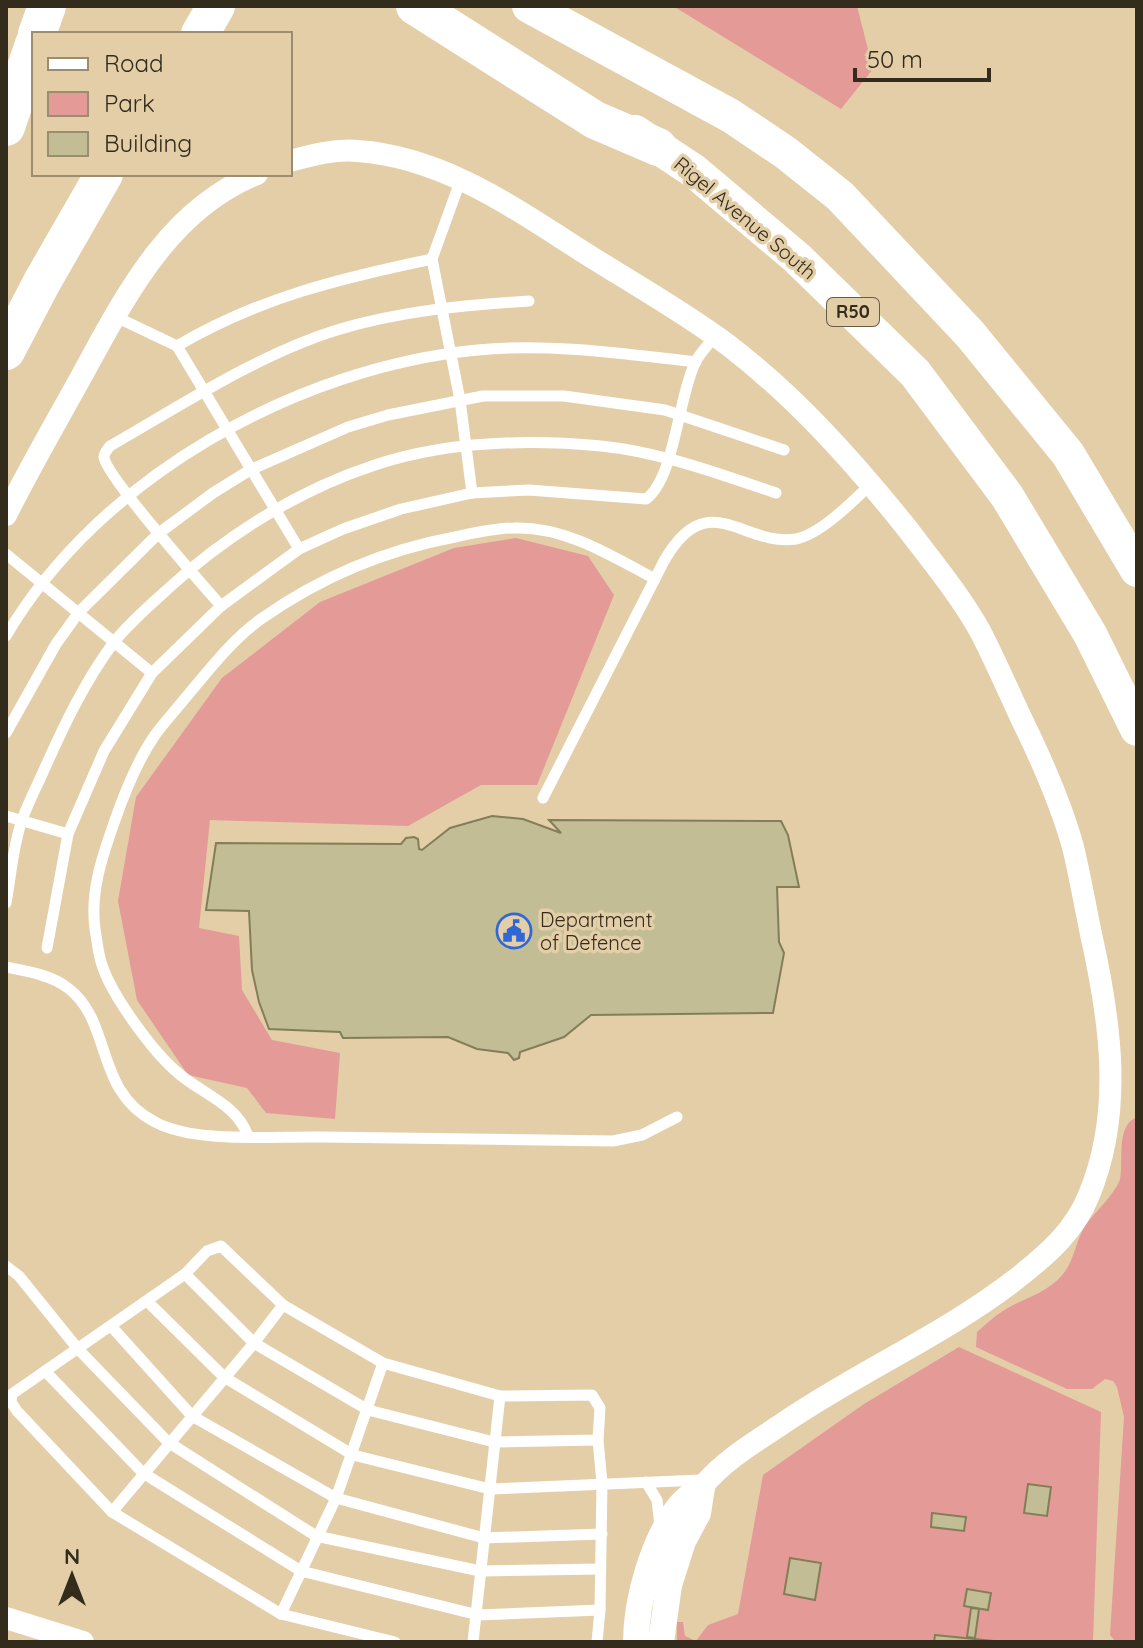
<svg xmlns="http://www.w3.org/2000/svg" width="1143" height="1648" font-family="Quicksand,sans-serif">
  <rect width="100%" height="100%" fill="#e3cea8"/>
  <!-- green -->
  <g fill="#e49a97">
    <polygon points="673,6 857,6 873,69 841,109"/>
    <polygon points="516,538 588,556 614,595 537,785 481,785 408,826 210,820 199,928 239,936 242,990 272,1040 340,1053 335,1119 266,1113 247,1088 188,1075 137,1000 118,901 136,797 222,678 320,602 454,548"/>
    <path d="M1137 1117V1642H1116L1110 1635 1124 1417 1117 1387 1113 1381 1105 1379 1092 1389H1067L976 1347 977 1332C986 1324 996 1315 1006 1309 1025 1298 1049 1292 1063 1274 1075 1260 1076 1238 1087 1223 1095 1213 1117 1191 1120 1179 1124 1161 1115 1126 1137 1117Z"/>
    <polygon points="959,1347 1101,1412 1093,1642 677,1642 677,1622 683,1622 685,1636 696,1641 708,1625 738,1614 763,1475 864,1404"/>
  </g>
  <!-- building -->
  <g fill="#c2bd94" stroke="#837e58" stroke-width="2">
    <polygon points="492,816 523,819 561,833 549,820 781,821 788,835 799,887 777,887 779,942 784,953 773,1013 591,1015 564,1037 520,1052 519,1058 514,1060 508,1053 477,1049 448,1037 343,1038 340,1032 269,1029 259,1002 252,970 249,911 206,910 216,843 401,844 406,838 414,837 418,839 419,849 422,850 450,828"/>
    <polygon points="1028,1484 1051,1487 1047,1516 1024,1513"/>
    <polygon points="932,1513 966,1517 964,1531 931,1527"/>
    <polygon points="790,1558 821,1563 815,1600 784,1594"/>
    <polygon points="967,1589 991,1593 988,1610 964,1606"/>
    <polygon points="971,1608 979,1609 975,1638 967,1637"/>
    <polygon points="935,1635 994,1641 993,1642 934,1642"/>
  </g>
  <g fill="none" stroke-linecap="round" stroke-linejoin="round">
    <!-- service -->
    <g stroke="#fff" stroke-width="11">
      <polyline points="461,179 432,259 460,400 472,493"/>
      <polyline points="114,316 177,346 299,549"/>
      <path d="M177 346C258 298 341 278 432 259"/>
      <polyline points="6,554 152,673"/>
      <path d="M221 606C203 585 105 475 104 457 104 453 107 450 110 446 180 406 259 354 337 330 399 311 465 305 529 301"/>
      <path d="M6 636C99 477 298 367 478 350 551 343 624 354 696 362"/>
      <polyline points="6,733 56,644 79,612 159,533 213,493 250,470 348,427 388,415 483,396 564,396 665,410 784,450"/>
      <path d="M543 798 664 561C708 484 742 547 796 539 821 534 853 501 871 484"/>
      <polyline points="6,816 68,834"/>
      <path d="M6 903C11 876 13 845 22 820 28 803 37 786 44 770 64 725 85 681 114 642 130 622 151 604 170 587 227 535 299 490 372 466 443 442 526 439 601 446 661 452 719 474 776 493"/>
      <path d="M47 948 68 834 104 751 152 673 221 606 299 549 343 529 401 509 472 493 529 490 646 499C675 478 678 396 696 361 701 352 709 344 715 336"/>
      <path d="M6 967C27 971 51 975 68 988 113 1022 94 1091 155 1122 196 1144 275 1136 322 1137 419 1139 516 1140 613 1141L642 1135 677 1117"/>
      <path d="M248 1136C237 1104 202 1094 178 1073 153 1052 112 996 102 965 98 954 97 940 95 929 90 892 102 857 114 823 124 794 137 761 155 735 163 724 173 713 182 702 206 674 230 641 261 619 319 578 385 550 455 537 474 533 495 528 514 528 565 526 612 556 655 579"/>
      <polyline points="6,1266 19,1276 78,1349 168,1442 316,1536 480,1571 600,1569"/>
      <polyline points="185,1274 254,1343 368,1410 494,1442 598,1440"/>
      <polyline points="147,1301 224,1377 353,1455 490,1489 701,1480"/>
      <polyline points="111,1326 192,1416 336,1498 484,1538 602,1534"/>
      <polyline points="45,1371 143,1473 301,1571 478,1615 600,1610"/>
      <polyline points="646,1482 657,1500 660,1526"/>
      <polyline points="112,1512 254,1343 283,1305"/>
      <polyline points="281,1614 336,1498 383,1363"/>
      <polyline points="395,1642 281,1614 112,1512 17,1411 11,1402 12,1394 185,1274 207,1251 221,1246 283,1305 383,1363 500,1396 592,1395 600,1408 598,1440 602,1483 600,1610 597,1642"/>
      <polyline points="473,1642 500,1396"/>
    </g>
    <!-- minor -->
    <g stroke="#fff" stroke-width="22">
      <path d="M290 161C312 155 334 149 358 151 444 157 517 210 588 255 634 284 684 312 728 345 796 397 853 461 906 527 931 560 960 595 980 631 995 660 1008 690 1022 720 1042 761 1061 803 1073 847 1080 876 1085 905 1091 934 1110 1019 1124 1111 1089 1195 1075 1230 1049 1253 1020 1276 945 1335 857 1372 779 1426 753 1443 722 1462 702 1487"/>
      <path d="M6 515C29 469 55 424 80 379 124 299 167 210 257 174"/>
      <polyline points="6,1618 83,1642"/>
    </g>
    <!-- tertiary -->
    <g stroke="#fff" stroke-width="26">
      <path d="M636 1642C636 1600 653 1540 679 1507 685 1499 695 1493 702 1487"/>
      <polyline points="661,1642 669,1585 683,1541 698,1513 702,1487"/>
    </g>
    <!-- primary -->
    <g stroke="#fff" stroke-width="34">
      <polyline points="529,6 731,116 786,153 840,196 970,334 1068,454 1137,570"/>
      <polyline points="635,132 694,171 797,258 915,373 1007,496 1090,634 1137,729"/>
    </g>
    <!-- motorway -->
    <g stroke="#fff" stroke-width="38">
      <polyline points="415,6 595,120 658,147"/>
      <polyline points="37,34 47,6"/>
      <polyline points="200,34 216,6"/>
      <polyline points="6,127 34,44"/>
      <polyline points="6,351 42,282 104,174"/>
    </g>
  </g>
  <!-- icons -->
  <defs>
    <g id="civic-ring" transform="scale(1.8)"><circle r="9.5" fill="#e3cea8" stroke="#2f68d6" stroke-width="1.5"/><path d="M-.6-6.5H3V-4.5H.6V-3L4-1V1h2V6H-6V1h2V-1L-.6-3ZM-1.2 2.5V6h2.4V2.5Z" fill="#2f68d6"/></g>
  </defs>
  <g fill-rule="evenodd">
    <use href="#civic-ring" x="514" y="931"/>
  </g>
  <g text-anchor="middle" stroke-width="7" stroke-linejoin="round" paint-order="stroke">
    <!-- shield labels -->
    <rect fill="#e3cea8" stroke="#685c46" stroke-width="2" x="827" y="298" width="52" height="28" rx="6"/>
    <g font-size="18" font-weight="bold" fill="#332b1c">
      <text x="853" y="318">R50</text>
    </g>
    <!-- street labels -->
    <g font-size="20" fill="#332b1c" stroke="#e3cea8">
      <text transform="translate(745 218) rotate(40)" y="7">Rigel Avenue South</text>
    </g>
    <!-- poi labels -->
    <g font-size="20" fill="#332b1c" stroke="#e3cea8" text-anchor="start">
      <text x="540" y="927">Department<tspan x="540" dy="23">of Defence</tspan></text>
    </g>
  </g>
  <!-- border -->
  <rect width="1143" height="1648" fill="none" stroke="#332b1c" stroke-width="16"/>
  <!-- legend -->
  <rect x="32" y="32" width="260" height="144" fill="#e3cea8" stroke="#9d8d70" stroke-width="2"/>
  <rect x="48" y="58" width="40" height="12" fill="#ffffff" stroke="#9d8d70" stroke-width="2"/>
  <text x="104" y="72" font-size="24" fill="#332b1c">Road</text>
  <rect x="48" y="92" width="40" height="24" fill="#e49a97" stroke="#9d8d70" stroke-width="2"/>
  <text x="104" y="112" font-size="24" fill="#332b1c">Park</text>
  <rect x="48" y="132" width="40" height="24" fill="#c2bd94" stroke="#9d8d70" stroke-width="2"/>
  <text x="104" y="152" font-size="24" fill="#332b1c">Building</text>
  <!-- north arrow -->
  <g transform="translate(72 1576)" stroke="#e3cea8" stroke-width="6" paint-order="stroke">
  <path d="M0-6L14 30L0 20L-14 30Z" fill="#332b1c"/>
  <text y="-12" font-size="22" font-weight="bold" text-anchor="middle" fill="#332b1c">N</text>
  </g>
  <!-- scale -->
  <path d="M855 68v12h134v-12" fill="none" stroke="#332b1c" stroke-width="4"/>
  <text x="867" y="68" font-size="24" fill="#332b1c" stroke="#e3cea8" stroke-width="6" paint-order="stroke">50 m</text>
</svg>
